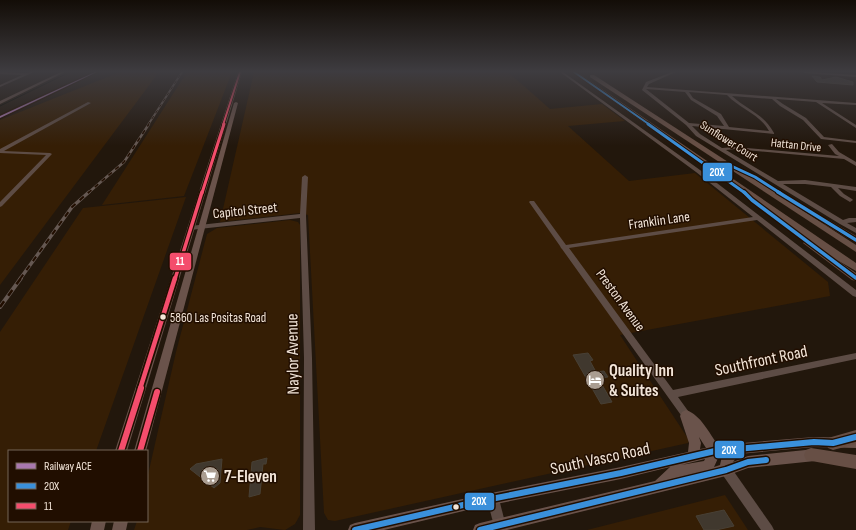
<svg xmlns="http://www.w3.org/2000/svg" width="856" height="530" font-family="'Sofia Sans Condensed',sans-serif">
  <rect width="100%" height="100%" fill="#22170c"/>
  <!-- built -->
  <g fill="#351e05">
    <polygon points="120,72 159,72 0,285 0,120"/>
    <polygon points="187,72 232,72 184,196 102,205"/>
    <polygon points="254,72 508,72 550,109 602,104 625,121 568,126 629,181 695,173 828,282 830,296 620,335 689,440 688,443 335,521 328,520 324,513 308,215 300,213 220,222"/>
    <polygon points="186,197 96,451 9,451 9,521 71,521 68,530 0,530 0,332 83,208"/>
    <polygon points="290,220 298,222 300,225 300,515 295,524 285,530 260,527 247,530 134,530 137,521 147,521 147,479 176,352 207,234 217,228"/>
    <polygon points="725,495 748,530 587,530"/>
  </g>
  <g fill="none" stroke-linecap="round" stroke-linejoin="round">
    <!-- stream -->
    <polyline stroke="#090901" stroke-width="1" points="0,106 70,72"/>
  </g>
  <!-- building -->
  <g fill="#40382e" stroke="#484035">
    <polygon points="812,76 820,77 822,80 836,77 853,82 853,85 817,82"/>
    <polygon points="588,353 593,360 590,361 596,372 604,371 608,377 601,378 603,382 601,383 612,402 601,404 573,355"/>
    <polygon points="267,458 266,464 263,464 260,494 249,497 252,462"/>
    <polygon points="222,459 220,483 214,488 190,469 196,464"/>
    <polygon points="724,510 734,526 716,530 704,530 696,516"/>
  </g>
  <g fill="none" stroke-linecap="round" stroke-linejoin="round">
    <!-- minor -->
    <g fill="#5d4c45" fill-rule="evenodd">
      <polygon points="0,72 27,73 30,72 34,72 0,87 0,85 22,75 0,74"/>
      <polygon points="560,72 563,72 700,170 856,290 856,297 853,296 757,220 569,248 673,390 856,353 856,359 678,397 691,415 689,418 686,419 683,418 562,249 561,248 560,246 529,202 530,201 534,201 566,245 753,217 696,172"/>
      <path d="M672 72H676L649 84 647 87 856 103V105L822 103 856 125V128L816 102 776 99 783 104 806 118 824 137 856 141V143L821 139 803 120 780 106 772 99 732 96C747 110 763 113 774 133V134L692 126 700 134 722 148 735 147 839 156 835 154 828 145 832 144 839 152 856 162V166L844 159 735 149 726 150 778 181 805 180 856 187V191L838 188 844 194 852 199 853 200 850 202 840 196 831 187 805 184H783L843 220 849 218H856V222L847 223 856 228V233L840 224 696 136 686 125 642 90 646 82ZM646 89 685 92 691 100 717 116 724 126 689 123ZM689 92 727 95C740 109 760 114 769 131L729 127 721 114 693 98Z"/>
      <polygon points="802,72 812,72 856,75 856,77 804,73"/>
      <polygon points="88,102 91,103 4,151 50,153 52,154 2,206 0,207 0,202 46,155 0,153 0,149"/>
      <polygon points="305,175 308,177 306,216 312,358 315,530 303,530 304,358 300,218 190,230 187,228 190,226 300,214 302,177"/>
      <polygon points="726,465 730,466 772,526 774,530 761,530 722,474 721,470 722,466"/>
      <polygon points="493,493 497,495 499,499 507,530 495,530 487,499 489,495"/>
    </g>
    <!-- major -->
    <g fill="#6a534b" fill-rule="evenodd">
      <polygon points="61,72 65,72 0,104 0,101"/>
      <polygon points="238,72 242,72 127,451 115,451"/>
      <polygon points="236,102 238,103 146,451 134,451 234,103"/>
      <path d="M686 410C701 415 709 433 718 445L814 437 856 438V448L814 447 739 454 733 462 748 456 815 449 819 451 821 455 819 459 815 461 748 468 726 476 507 530H473L475 525 480 523 655 481 670 467 621 479 476 508 384 530H348L350 525 355 523 476 496 621 467 688 452 689 443 680 416 682 412ZM699 437 706 448 700 449 701 443ZM719 456H722L720 465 714 467ZM705 459 704 461 681 465Z"/>
      <polygon points="92,521 106,521 104,530 90,530"/>
      <polygon points="114,521 128,521 126,530 112,530"/>
    </g>
    <!-- highway -->
    <g fill="#674f45" fill-rule="evenodd">
      <polygon points="572,72 577,72 856,263 856,271 837,260 856,273 856,281 852,280 803,243 805,241 811,241"/>
      <polygon points="590,75 594,75 856,245 856,252 590,77"/>
      <polygon points="827,219 856,236 856,243 824,224 823,222 824,220"/>
      <polygon points="856,430 856,444 833,450 828,448 826,443 828,438"/>
      <polygon points="811,448 856,455 856,469 806,460 804,455 806,450"/>
    </g>
    <!-- rail-far3 casing -->
    <g stroke="#655852" stroke-width="2">
      <polyline id="rail-far3" points="148,125 182,72"/>
    </g>
    <!-- rail-far2 casing -->
    <g stroke="#655852" stroke-width="2.5">
      <polyline id="rail-far2" points="88,193 124,162 149,124"/>
    </g>
    <!-- rail-far1 casing -->
    <g stroke="#655852" stroke-width="3.5">
      <polyline id="rail-far1" points="20,279 72,207 89,192"/>
    </g>
    <!-- rail casing -->
    <g stroke="#655852" stroke-width="4">
      <polyline id="rail" points="0,307 21,278"/>
    </g>
    <!-- rail-far3 -->
    <use href="#rail-far3" stroke="#210e00" stroke-width="1" stroke-dasharray="3.5" stroke-linecap="butt"/>
    <!-- rail-far2 -->
    <use href="#rail-far2" stroke="#210e00" stroke-width="1.5" stroke-dasharray="4.5" stroke-linecap="butt"/>
    <!-- rail-far1 -->
    <use href="#rail-far1" stroke="#210e00" stroke-width="2" stroke-dasharray="5.5" stroke-linecap="butt"/>
    <!-- rail -->
    <use href="#rail" stroke="#210e00" stroke-width="2.5" stroke-dasharray="7" stroke-linecap="butt"/>
    <!-- bus-1-far3 casing -->
    <g stroke="#210e00" stroke-width="3.5">
      <polyline id="bus-1-far3" points="574,72 650,125"/>
    </g>
    <!-- bus-1-far2 casing -->
    <g stroke="#210e00" stroke-width="5">
      <g id="bus-1-far2">
        <polyline points="648,124 745,193"/>
        <polyline points="727,164 755,177 780,193"/>
      </g>
    </g>
    <!-- bus-1-far1 casing -->
    <g stroke="#210e00" stroke-width="6">
      <g id="bus-1-far1">
        <polyline points="744,192 752,200 856,278"/>
        <polyline points="778,192 856,240"/>
      </g>
    </g>
    <!-- bus-1 casing -->
    <g stroke="#210e00" stroke-width="9">
      <g id="bus-1">
        <polyline points="355,530 476,502 621,473 715,451 814,442 833,443 856,437"/>
        <polyline points="480,530 726,470 748,462 766,460"/>
      </g>
    </g>
    <!-- bus-2-far4 casing -->
    <g stroke="#210e00" stroke-width="3.5">
      <polyline id="bus-2-far4" points="223,125 240,72"/>
    </g>
    <!-- bus-2-far3 casing -->
    <g stroke="#210e00" stroke-width="5">
      <polyline id="bus-2-far3" points="202,193 224,124"/>
    </g>
    <!-- bus-2-far2 casing -->
    <g stroke="#210e00" stroke-width="6">
      <polyline id="bus-2-far2" points="175,279 202,192"/>
    </g>
    <!-- bus-2-far1 casing -->
    <g stroke="#210e00" stroke-width="8">
      <polyline id="bus-2-far1" points="140,389 175,278"/>
    </g>
    <!-- bus-2 casing -->
    <g stroke="#210e00" stroke-width="9">
      <g id="bus-2">
        <polyline points="121,451 141,388"/>
        <polyline points="140,451 157,392"/>
      </g>
    </g>
    <!-- bus-1-far3 -->
    <use href="#bus-1-far3" stroke="#3a90db" stroke-width="2"/>
    <!-- bus-1-far2 -->
    <use href="#bus-1-far2" stroke="#3a90db" stroke-width="3"/>
    <!-- bus-1-far1 -->
    <use href="#bus-1-far1" stroke="#3a90db" stroke-width="3.5"/>
    <!-- bus-1 -->
    <use href="#bus-1" stroke="#3a90db" stroke-width="6"/>
    <!-- bus-2-far4 -->
    <use href="#bus-2-far4" stroke="#f44d6c" stroke-width="2"/>
    <!-- bus-2-far3 -->
    <use href="#bus-2-far3" stroke="#f44d6c" stroke-width="3"/>
    <!-- bus-2-far2 -->
    <use href="#bus-2-far2" stroke="#f44d6c" stroke-width="3.5"/>
    <!-- bus-2-far1 -->
    <use href="#bus-2-far1" stroke="#f44d6c" stroke-width="4.5"/>
    <!-- bus-2 -->
    <use href="#bus-2" stroke="#f44d6c" stroke-width="6"/>
    <!-- rail-1 casing -->
    <g stroke="#210e00" stroke-width="3">
      <polygon id="rail-1" points="95,72 97,72 0,118 0,116"/>
    </g>
    <!-- rail-1 -->
    <use href="#rail-1" fill="#a978ae" fill-rule="evenodd"/>
  </g>
  <!-- sky -->
  <linearGradient id="sky" x2="0" y2="1"><stop stop-color="#130d07"/><stop offset="0.49" stop-color="#3e3c40"/><stop offset="1" stop-color="#3e3c40" stop-opacity="0"/></linearGradient>
  <rect width="856" height="146" fill="url(#sky)"/>
  <!-- icons -->
  <defs>
    <g id="hotel-disc" transform="scale(1)"><circle r="9.5" fill="#aa9d91" stroke="#210e00"/><path d="M-6-4.5h1.5V1H6V5H4.5V3h-9V5H-6ZM-4 0a1.8 1.8 0 1 1 3.6 0ZM.5 0V-2.5h3Q6-2.5 6 0Z" fill="#fff"/></g>
    <g id="supermarket-disc" transform="scale(1)"><circle r="9.5" fill="#aa9d91" stroke="#210e00"/><path d="M-6-5.5h2.5l.6 2H6L4.5 2H-2.5L-4.4-4H-6ZM-1.5 3.2a1.3 1.3 0 1 0 .1 0ZM3 3.2a1.3 1.3 0 1 0 .1 0Z" fill="#fff"/></g>
  </defs>
  <g fill-rule="evenodd">
    <use href="#hotel-disc" x="595" y="380"/>
    <use href="#supermarket-disc" x="210" y="476"/>
  </g>
  <!-- markers -->
  <g fill="#f3e5d8" stroke="#210e00" stroke-width="1.5">
    <circle cx="163" cy="317" r="3.5"/>
    <circle cx="456" cy="507" r="3.5"/>
  </g>
  <g text-anchor="middle" stroke-width="3" stroke-linejoin="round" paint-order="stroke">
    <!-- far-street labels -->
    <g font-size="12" fill="#f3e5d8" stroke="#210e00">
      <text transform="translate(729 141) rotate(32)" y="4">Sunflower Court</text>
      <text transform="translate(796 145) rotate(6)" y="4">Hattan Drive</text>
    </g>
    <!-- bus labels -->
    <g font-size="13" fill="#f3e5d8" stroke="#210e00" text-anchor="start">
      <text x="170" y="322">5860 Las Positas Road</text>
    </g>
    <!-- street labels -->
    <g font-size="14" fill="#f3e5d8" stroke="#210e00">
      <text transform="translate(245 210) rotate(-6)" y="5">Capitol Street</text>
      <text transform="translate(659 220) rotate(-8)" y="5">Franklin Lane</text>
      <text transform="translate(621 300) rotate(54)" y="5">Preston Avenue</text>
    </g>
    <!-- near-street labels -->
    <g font-size="17" fill="#f3e5d8" stroke="#210e00">
      <text transform="translate(292 354) rotate(-91)" y="6">Naylor Avenue</text>
      <text transform="translate(761 360) rotate(-12)" y="6">Southfront Road</text>
      <text transform="translate(600 458) rotate(-12)" y="6">South Vasco Road</text>
    </g>
    <!-- near-poi labels -->
    <g font-size="17" font-weight="bold" fill="#f3e5d8" stroke="#210e00" text-anchor="start">
      <text x="609" y="376">Quality Inn<tspan x="609" dy="20">&amp; Suites</tspan></text>
      <text x="224" y="482">7-Eleven</text>
    </g>
  </g>
  <g stroke="#210e00" stroke-width="1.5">
    <rect x="702" y="162" width="31" height="20" rx="4" fill="#3a90db"/>
    <rect x="169" y="252" width="23" height="19" rx="4" fill="#f44d6c"/>
    <rect x="714" y="440" width="31" height="19" rx="4" fill="#3a90db"/>
    <rect x="464" y="492" width="31" height="19" rx="4" fill="#3a90db"/>
  </g>
  <g font-size="11" text-anchor="middle" font-weight="bold" fill="#fff">
    <text x="717" y="176">20X</text>
    <text x="180" y="265">11</text>
    <text x="729" y="454">20X</text>
    <text x="479" y="505">20X</text>
  </g>
  <!-- legend -->
  <rect x="8" y="450" width="140" height="72" fill="#210e00" stroke="#756456"/>
  <rect x="16" y="463" width="20" height="6" fill="#a978ae" stroke="#756456"/>
  <text x="44" y="470" font-size="12" fill="#f3e5d8">Railway ACE</text>
  <rect x="16" y="483" width="20" height="6" fill="#3a90db" stroke="#756456"/>
  <text x="44" y="490" font-size="12" fill="#f3e5d8">20X</text>
  <rect x="16" y="503" width="20" height="6" fill="#f44d6c" stroke="#756456"/>
  <text x="44" y="510" font-size="12" fill="#f3e5d8">11</text>
</svg>
